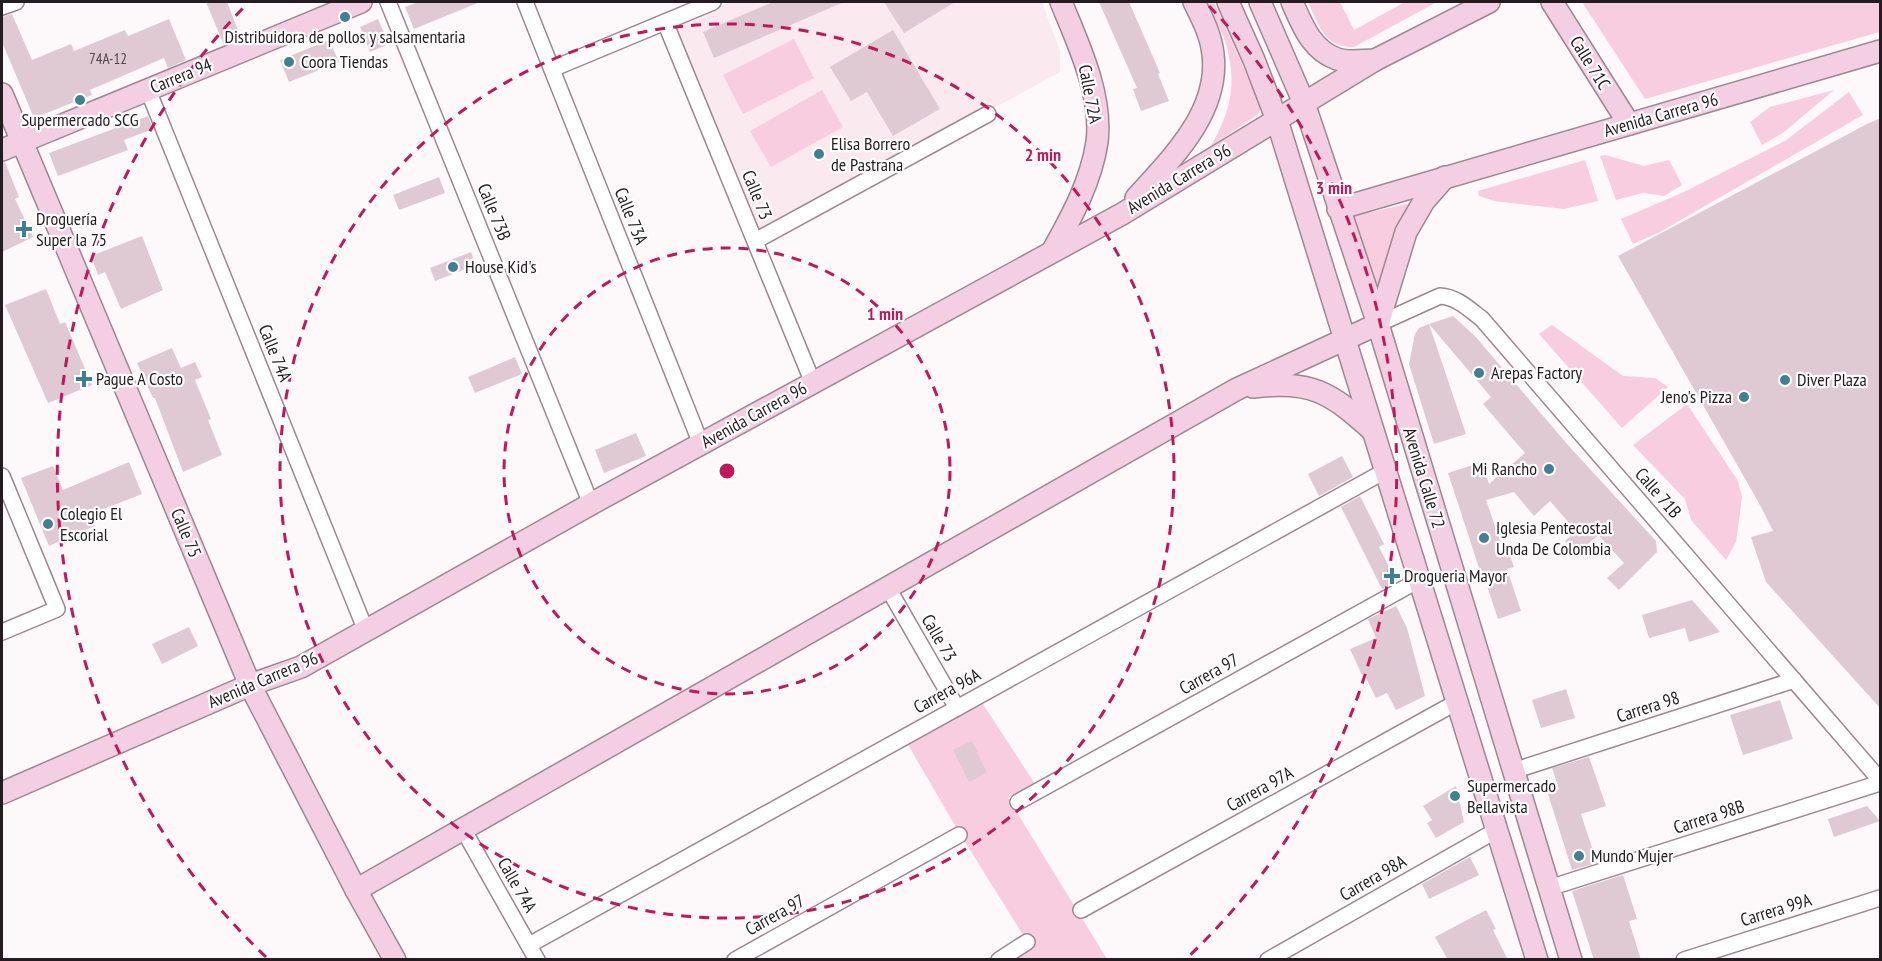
<svg xmlns="http://www.w3.org/2000/svg" width="1882" height="961" font-family="'PT Sans Narrow',sans-serif">
  <rect width="100%" height="100%" fill="#fdf9fb"/>
  <!-- built -->
  <polygon fill="#fbe9f0" points="731,2 1042,2 1060,51 1060,72 761,236 673,25"/>
  <!-- green -->
  <g fill="#f7cddf">
    <path d="M1206 2H1214L1260 104V111L1257 115 1211 146C1230 112 1237 87 1227 48 1223 32 1213 16 1206 2Z"/>
    <path d="M1308 2H1340L1354 30 1405 2H1437L1354 47C1324 48 1319 25 1308 2Z"/>
    <polygon points="1582,2 1880,2 1880,32 1645,99"/>
    <polygon points="794,39 814,78 743,114 723,75"/>
    <polygon points="822,90 843,127 771,167 750,131"/>
    <polygon points="1834,90 1784,132 1762,145 1750,122 1770,107"/>
    <polygon points="1849,92 1863,115 1660,232 1633,244 1621,219 1684,192 1785,141"/>
    <polygon points="1605,155 1644,166 1669,160 1682,185 1664,196 1643,193 1616,200 1600,156"/>
    <polygon points="1585,160 1598,201 1564,209 1494,201 1479,196 1478,191"/>
    <polygon points="1411,203 1392,247 1380,299 1350,217"/>
    <polygon points="1552,325 1623,376 1655,378 1668,387 1622,428 1539,334"/>
    <polygon points="1687,404 1738,481 1742,497 1736,542 1726,560 1691,520 1685,499 1633,445"/>
    <polygon points="981,701 1035,784 1008,798 1107,959 1006,959 1028,943 957,829 907,743"/>
  </g>
  <!-- building -->
  <g fill="#dfc9d2">
    <polygon points="206,2 227,2 241,38 224,45"/>
    <polygon points="418,2 480,2 414,29 405,7"/>
    <polygon points="773,2 844,2 714,58 703,32"/>
    <polygon points="884,2 955,2 904,33"/>
    <polygon points="1099,2 1129,2 1160,73 1158,74 1169,101 1141,111 1133,89 1137,88"/>
    <polygon points="12,14 32,60 71,44 74,51 125,30 128,36 169,19 186,60 168,68 164,58 90,90 92,95 34,118 2,42 2,17"/>
    <polygon points="378,19 389,44 370,52 360,27"/>
    <polygon points="893,30 940,109 893,136 867,92 851,101 830,67"/>
    <polygon points="329,40 339,62 289,82 280,60"/>
    <polygon points="148,116 153,129 124,140 128,150 58,176 49,153"/>
    <polygon points="1881,118 1881,709 1766,582 1751,537 1773,531 1760,505 1618,256 1867,124"/>
    <polygon points="5,162 19,197 15,199 33,237 2,252 2,163"/>
    <polygon points="439,177 445,193 399,210 393,195"/>
    <polygon points="142,236 163,290 121,309 105,272 98,275 91,256"/>
    <polygon points="471,252 476,265 435,281 430,268"/>
    <polygon points="46,289 60,324 65,322 92,385 48,403 5,305"/>
    <polygon points="1453,316 1475,336 1567,444 1656,541 1657,552 1619,590 1607,578 1624,563 1598,535 1577,554 1565,541 1576,531 1550,501 1534,516 1514,492 1486,500 1503,549 1507,548 1514,567 1507,569 1521,611 1498,619 1484,577 1482,577 1448,473 1482,462 1489,484 1525,453 1483,404 1491,397 1429,324"/>
    <polygon points="1429,324 1466,434 1434,444 1409,364 1415,334 1419,328"/>
    <polygon points="172,348 181,368 195,362 202,377 195,380 211,419 208,420 222,455 183,472 155,398 153,398 137,363"/>
    <polygon points="515,357 522,374 475,393 468,377"/>
    <polygon points="636,433 646,456 604,473 595,450"/>
    <polygon points="1342,456 1353,477 1319,496 1308,474"/>
    <polygon points="129,462 142,494 91,514 95,526 49,546 21,478 53,466 63,490"/>
    <polygon points="1360,496 1384,544 1379,547 1396,581 1382,589 1341,507"/>
    <polygon points="1692,600 1720,632 1689,642 1685,628 1649,638 1642,615"/>
    <polygon points="1396,606 1407,628 1425,696 1396,710 1387,693 1376,698 1364,674 1362,675 1350,649 1376,638 1368,619"/>
    <polygon points="189,627 198,646 162,664 152,644"/>
    <polygon points="1566,689 1575,718 1541,728 1532,700"/>
    <polygon points="1780,700 1793,739 1743,755 1730,715"/>
    <polygon points="972,741 987,773 969,782 953,750"/>
    <polygon points="1589,757 1606,806 1581,814 1597,863 1572,870 1548,794 1559,789 1552,768"/>
    <polygon points="1456,786 1464,822 1436,838 1427,823 1432,820 1423,806"/>
    <polygon points="1867,806 1880,821 1834,837 1828,819"/>
    <polygon points="1470,857 1479,875 1429,899 1422,884"/>
    <polygon points="1623,875 1637,919 1629,921 1641,960 1594,960 1572,891"/>
    <polygon points="1486,910 1496,929 1493,930 1508,960 1448,960 1435,937"/>
  </g>
  <g fill="none" stroke-linecap="round" stroke-linejoin="round">
    <!-- street casing -->
    <g stroke="#9c8891" stroke-width="18">
      <g id="street">
        <polyline points="388,2 591,504"/>
        <polyline points="525,2 701,444"/>
        <polyline points="2,7 16,2"/>
        <polyline points="665,22 813,383"/>
        <polyline points="552,69 713,2"/>
        <polyline points="148,90 366,631"/>
        <polyline points="755,241 988,114"/>
        <path d="M1378 324 1440 296C1457 297 1469 309 1482 319L1880 780"/>
        <polyline points="2,476 57,609 2,632"/>
        <polyline points="888,588 957,708"/>
        <polyline points="1513,771 1794,680"/>
        <polyline points="1018,802 1419,580"/>
        <polyline points="463,829 537,960"/>
        <polyline points="1549,888 1880,783"/>
        <polyline points="1081,910 1457,702"/>
        <polyline points="529,945 1385,471"/>
        <polyline points="735,960 959,835"/>
        <polyline points="999,960 1027,942"/>
        <polyline points="1268,960 1497,830"/>
        <polyline points="1684,960 1880,898"/>
      </g>
    </g>
    <!-- secondary casing -->
    <g stroke="#9c8891" stroke-width="24">
      <g id="secondary">
        <polyline points="1228,2 1254,60 1277,120 1537,960"/>
        <polyline points="1260,2 1304,103 1378,324 1571,960"/>
        <path d="M1292 2C1302 24 1311 50 1337 59 1348 63 1363 60 1375 60"/>
        <polyline points="1552,2 1629,124"/>
        <polyline points="2,94 250,685 356,890 395,960"/>
        <polyline points="2,150 361,2"/>
        <path d="M1136 198C1172 158 1220 112 1213 54 1211 35 1202 18 1194 2"/>
        <polyline points="1338,209 1880,51"/>
        <path d="M1052 252C1071 218 1091 182 1097 142 1103 96 1078 43 1061 2"/>
        <polyline points="1378,324 1406,232 1424,201 1445,177"/>
        <path d="M1253 387C1311 380 1330 392 1372 430"/>
        <polyline points="2,793 250,685 301,667 591,504 1122,214 1375,60 1489,2"/>
        <polyline points="356,890 1237,389 1378,324"/>
      </g>
    </g>
    <!-- street -->
    <use href="#street" stroke="#fff" stroke-width="15"/>
    <!-- secondary -->
    <use href="#secondary" stroke="#f4cee2" stroke-width="21"/>
  </g>
  <!-- distance rings -->
  <g fill="none" stroke="#c2185b" stroke-width="3" stroke-dasharray="10 8">
    <circle cx="727" cy="471" r="223"/>
    <circle cx="727" cy="471" r="447"/>
    <path d="M266 957A670 670 0 0 1 245 6M1209 6A670 670 0 0 1 1188 957"/>
  </g>
  <!-- markers -->
  <g fill="#407f94" stroke="#fff" stroke-width="2">
    <circle cx="345" cy="17" r="6"/>
    <circle cx="289" cy="62" r="6"/>
    <circle cx="80" cy="100" r="6"/>
    <circle cx="819" cy="154" r="6"/>
    <path d="M21 220h6v6h6v6h-6v6h-6v-6h-6v-6h6z"/>
    <circle cx="453" cy="267" r="6"/>
    <circle cx="1479" cy="373" r="6"/>
    <path d="M81 370h6v6h6v6h-6v6h-6v-6h-6v-6h6z"/>
    <circle cx="1785" cy="380" r="6"/>
    <circle cx="1744" cy="397" r="6"/>
    <circle cx="1549" cy="469" r="6"/>
    <circle cx="48" cy="524" r="6"/>
    <circle cx="1484" cy="538" r="6"/>
    <path d="M1389 567h6v6h6v6h-6v6h-6v-6h-6v-6h6z"/>
    <circle cx="1455" cy="796" r="6"/>
    <circle cx="1579" cy="856" r="6"/>
  </g>
  <g text-anchor="middle" stroke-width="4.5" stroke-linejoin="round" paint-order="stroke">
    <!-- number labels -->
    <g font-size="15" fill="#53474c">
      <text x="108" y="64">74A-12</text>
    </g>
    <!-- poi labels -->
    <g font-size="18" fill="#241c20" stroke="#fff" text-anchor="start">
      <text x="345" y="43" text-anchor="middle">Distribuidora de pollos y salsamentaria</text>
      <text x="301" y="68">Coora Tiendas</text>
      <text x="80" y="126" text-anchor="middle">Supermercado SCG</text>
      <text x="831" y="150">Elisa Borrero<tspan x="831" dy="21">de Pastrana</tspan></text>
      <text x="36" y="225">Droguería<tspan x="36" dy="21">Super la 75</tspan></text>
      <text x="465" y="273">House Kid's</text>
      <text x="1491" y="379">Arepas Factory</text>
      <text x="96" y="385">Pague A Costo</text>
      <text x="1797" y="386">Diver Plaza</text>
      <text x="1732" y="403" text-anchor="end">Jeno's Pizza</text>
      <text x="1537" y="475" text-anchor="end">Mi Rancho</text>
      <text x="60" y="520">Colegio El<tspan x="60" dy="21">Escorial</tspan></text>
      <text x="1496" y="534">Iglesia Pentecostal<tspan x="1496" dy="21">Unda De Colombia</tspan></text>
      <text x="1404" y="582">Drogueria Mayor</text>
      <text x="1467" y="792">Supermercado<tspan x="1467" dy="21">Bellavista</tspan></text>
      <text x="1591" y="862">Mundo Mujer</text>
    </g>
    <!-- street labels -->
    <g font-size="18" fill="#241c20" stroke="#fff">
      <text transform="translate(1590 63) rotate(58)" y="6">Calle 71C</text>
      <text transform="translate(181 76) rotate(-22)" y="6">Carrera 94</text>
      <text transform="translate(1090 94) rotate(79)" y="6">Calle 72A</text>
      <text transform="translate(1661 115) rotate(-16)" y="6">Avenida Carrera 96</text>
      <text transform="translate(1179 179) rotate(-31)" y="6">Avenida Carrera 96</text>
      <text transform="translate(757 195) rotate(68)" y="6">Calle 73</text>
      <text transform="translate(494 212) rotate(68)" y="6">Calle 73B</text>
      <text transform="translate(631 216) rotate(68)" y="6">Calle 73A</text>
      <text transform="translate(275 353) rotate(68)" y="6">Calle 74A</text>
      <text transform="translate(754 415) rotate(-29)" y="6">Avenida Carrera 96</text>
      <text transform="translate(1424 478) rotate(73)" y="6">Avenida Calle 72</text>
      <text transform="translate(1658 493) rotate(49)" y="6">Calle 71B</text>
      <text transform="translate(186 533) rotate(67)" y="6">Calle 75</text>
      <text transform="translate(939 638) rotate(60)" y="6">Calle 73</text>
      <text transform="translate(1209 674) rotate(-29)" y="6">Carrera 97</text>
      <text transform="translate(263 680) rotate(-23)" y="6">Avenida Carrera 96</text>
      <text transform="translate(947 691) rotate(-29)" y="6">Carrera 96A</text>
      <text transform="translate(1648 707) rotate(-18)" y="6">Carrera 98</text>
      <text transform="translate(1260 789) rotate(-29)" y="6">Carrera 97A</text>
      <text transform="translate(1709 817) rotate(-18)" y="6">Carrera 98B</text>
      <text transform="translate(1373 878) rotate(-30)" y="6">Carrera 98A</text>
      <text transform="translate(517 885) rotate(60)" y="6">Calle 74A</text>
      <text transform="translate(1776 910) rotate(-17)" y="6">Carrera 99A</text>
      <text transform="translate(775 915) rotate(-29)" y="6">Carrera 97</text>
    </g>
  </g>
  <circle cx="727" cy="471" r="9" fill="#c2185b" stroke="#fff" stroke-width="3"/>
  <g font-size="18" text-anchor="middle" font-weight="bold" fill="#c2185b" stroke="#fff" stroke-width="4.5" stroke-linejoin="round" paint-order="stroke">
    <text x="1043" y="161">2 min</text>
    <text x="1334" y="194">3 min</text>
    <text x="885" y="320">1 min</text>
  </g>
  <!-- border -->
  <rect width="1882" height="961" fill="none" stroke="#241c20" stroke-width="6"/>
</svg>
